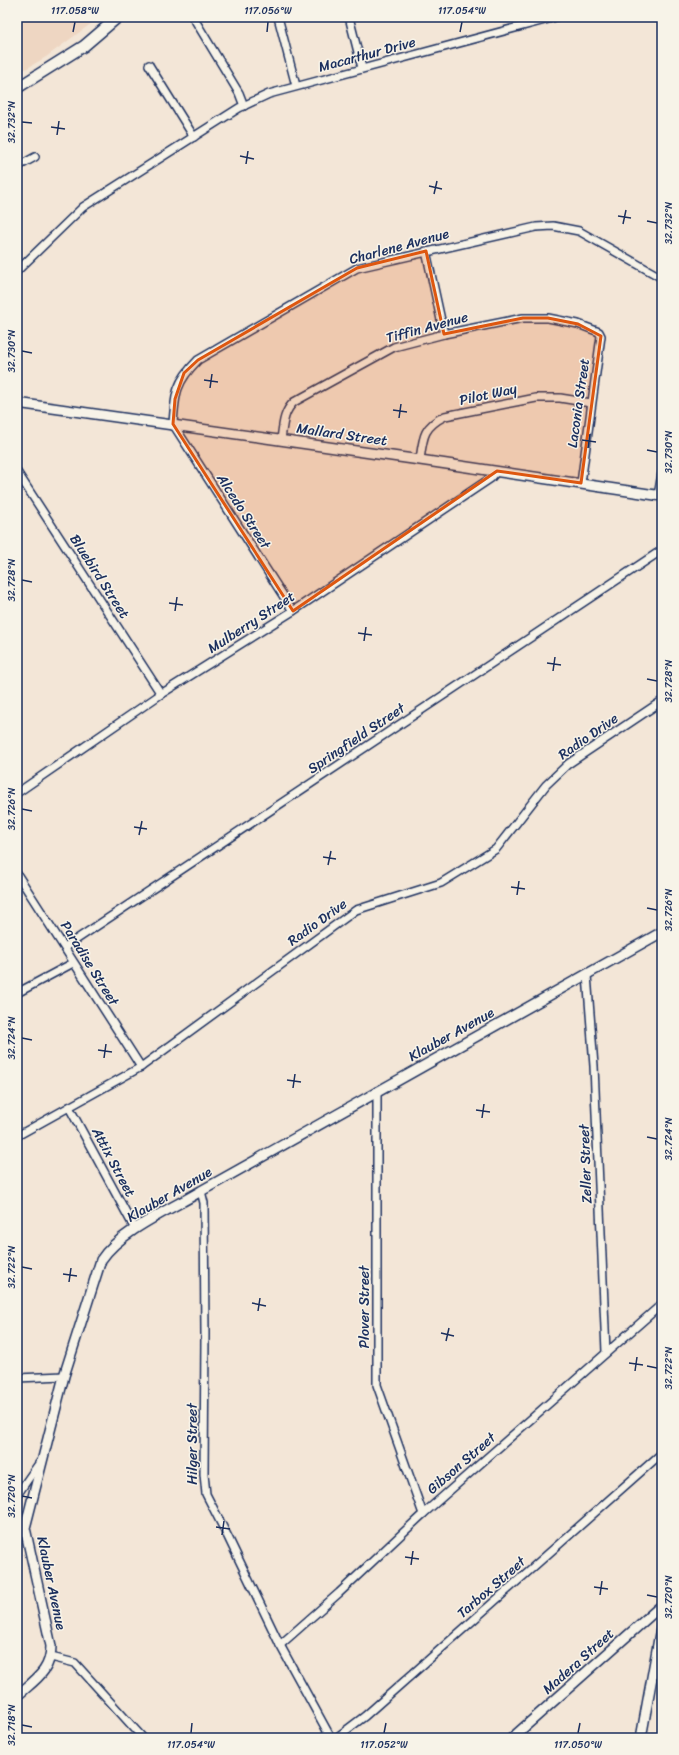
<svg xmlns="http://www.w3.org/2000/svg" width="679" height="1755" font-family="Sriracha,sans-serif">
  <rect width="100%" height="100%" fill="#f3e6d7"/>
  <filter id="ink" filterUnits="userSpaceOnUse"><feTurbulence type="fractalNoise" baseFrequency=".025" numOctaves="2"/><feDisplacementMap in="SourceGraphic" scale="8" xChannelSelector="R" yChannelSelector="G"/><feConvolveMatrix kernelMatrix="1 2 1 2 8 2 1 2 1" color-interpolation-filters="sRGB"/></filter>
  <g filter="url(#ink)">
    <!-- built -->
    <polygon fill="#eed6c2" points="17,17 100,17 46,57 17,74"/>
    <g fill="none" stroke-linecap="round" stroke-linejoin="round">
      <!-- minor casing -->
      <g stroke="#1b2f5e" stroke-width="10">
        <g id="minor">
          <polyline points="193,17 239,93 244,106"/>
          <polyline points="278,17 296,86"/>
          <polyline points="349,17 362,68"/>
          <polyline points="149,65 194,137"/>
          <polyline points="17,167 35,157"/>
          <polyline points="426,251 444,334"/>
          <polyline points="17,271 83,207 239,108 269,94 556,17"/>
          <path d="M281 440C283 426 283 412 294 402L394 347 444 334 523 318H548L578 324 599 332 601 336 581 483"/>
          <path d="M420 460C423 437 423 427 445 416L536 398H560L591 403"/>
          <polyline points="17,472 161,694"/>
          <polyline points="658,496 662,473"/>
          <path d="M293 611 173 424C175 393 176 382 198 360L357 268 536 227 553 226 579 231 662 278"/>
          <polyline points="17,793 161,694 293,611 491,478 497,471"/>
          <polyline points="17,874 141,1067"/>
          <polyline points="65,947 662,550"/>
          <polyline points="587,975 594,1066 606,1352"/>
          <polyline points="17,993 73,963"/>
          <polyline points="377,1091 377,1385 423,1514"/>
          <polyline points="69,1107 135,1229"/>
          <polyline points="17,1136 141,1067 356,910 441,883 496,849 546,785 568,764 662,701"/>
          <polyline points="201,1191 204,1203 205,1334 204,1474 206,1494 228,1537 280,1645 331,1738"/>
          <polyline points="17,1378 64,1376"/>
          <polyline points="17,1495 40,1462"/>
          <polyline points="280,1645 339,1593 423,1514 662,1304"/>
          <polyline points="51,1657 75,1663 143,1738"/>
          <polyline points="336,1738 365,1716 662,1453"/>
        </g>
      </g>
      <!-- tertiary casing -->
      <g stroke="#1b2f5e" stroke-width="12">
        <g id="tertiary">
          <polyline points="17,403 420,460 662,496"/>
          <path d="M17 1696C34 1680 51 1672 51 1646L25 1528 64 1376 101 1260C120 1231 171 1209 201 1191L662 932"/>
          <polyline points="512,1738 662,1605"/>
          <polyline points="641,1738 662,1622"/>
        </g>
      </g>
      <!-- secondary casing -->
      <g stroke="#1b2f5e" stroke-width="13">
        <polyline id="secondary" points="17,88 84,46 118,17"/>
      </g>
      <!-- minor -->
      <use href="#minor" stroke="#f7f3e8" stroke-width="7"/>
      <!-- tertiary -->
      <use href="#tertiary" stroke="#f7f3e8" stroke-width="9"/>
      <!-- secondary -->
      <use href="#secondary" stroke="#f7f3e8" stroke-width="10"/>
    </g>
  </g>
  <!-- marked area -->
  <path fill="#de5710" fill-opacity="0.2" stroke="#de5710" stroke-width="3" stroke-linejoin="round" d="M426 251 444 334 523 318H548L578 324 601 336 581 483 497 471 293 611 173 424 175 399 184 373 198 360 357 268Z"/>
  <!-- ticks -->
  <path fill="none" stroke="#1b2f5e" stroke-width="1.5" d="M73 32 75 22M267 32 268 22M460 32 462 22M22 122 32 123M51 127 65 129M57 135 59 121M240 156 254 159M246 164 248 151M429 186 442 189M434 194 437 181M618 216 631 218M647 221 657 223M623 224 626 210M22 351 32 353M204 380 218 382M210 388 212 374M393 410 407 412M399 418 401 404M582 440 596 442M588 448 590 434M647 450 657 452M22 580 32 582M169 603 183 605M175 611 177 597M358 633 372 635M364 641 366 627M547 663 561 665M553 671 555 657M647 679 657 681M22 809 32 811M134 827 147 829M139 835 142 821M323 857 336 859M328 865 331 851M511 887 525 889M517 895 519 881M647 908 657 910M22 1038 32 1040M98 1050 112 1052M104 1058 106 1044M287 1080 301 1082M293 1088 295 1074M476 1110 490 1112M482 1118 484 1104M647 1137 657 1139M22 1267 32 1269M63 1274 77 1276M69 1282 71 1268M252 1303 266 1306M258 1311 260 1298M441 1333 454 1336M446 1341 449 1328M629 1363 643 1365M647 1366 657 1368M635 1371 637 1357M22 1496 32 1498M216 1527 230 1529M222 1535 224 1521M405 1557 419 1559M411 1565 413 1551M594 1587 608 1589M600 1595 602 1581M647 1595 657 1597M22 1725 32 1727M191 1733 192 1723M384 1733 386 1723M578 1733 580 1723"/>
  <g text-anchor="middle" stroke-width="3" stroke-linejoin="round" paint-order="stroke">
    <!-- street labels -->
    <g font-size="14" fill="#1b2f5e" stroke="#f7f3e8">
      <text transform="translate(367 54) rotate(-15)" y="5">Macarthur Drive</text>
      <text transform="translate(399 246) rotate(-15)" y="5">Charlene Avenue</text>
      <text transform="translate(427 327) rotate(-15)" y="5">Tiffin Avenue</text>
      <text transform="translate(488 394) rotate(-12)" y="5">Pilot Way</text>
      <text transform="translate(578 403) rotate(-82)" y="5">Laconia Street</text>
      <text transform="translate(342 434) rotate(8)" y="5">Mallard Street</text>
      <text transform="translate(244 511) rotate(57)" y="5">Alcedo Street</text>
      <text transform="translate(100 576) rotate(57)" y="5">Bluebird Street</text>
      <text transform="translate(251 622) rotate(-33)" y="5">Mulberry Street</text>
      <text transform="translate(588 736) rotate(-35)" y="5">Radio Drive</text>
      <text transform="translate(356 738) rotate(-34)" y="5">Springfield Street</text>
      <text transform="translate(317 922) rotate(-36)" y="5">Radio Drive</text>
      <text transform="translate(90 963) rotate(58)" y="5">Paradise Street</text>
      <text transform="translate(451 1034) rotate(-29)" y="5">Klauber Avenue</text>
      <text transform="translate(114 1162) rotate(62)" y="5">Attix Street</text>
      <text transform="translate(585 1164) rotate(-92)" y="5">Zeller Street</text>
      <text transform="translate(169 1194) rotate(-30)" y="5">Klauber Avenue</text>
      <text transform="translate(364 1307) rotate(-90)" y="5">Plover Street</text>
      <text transform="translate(192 1444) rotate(-90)" y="5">Hilger Street</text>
      <text transform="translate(461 1463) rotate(-41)" y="5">Gibson Street</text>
      <text transform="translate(52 1583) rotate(78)" y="5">Klauber Avenue</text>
      <text transform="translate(491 1587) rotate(-41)" y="5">Tarbox Street</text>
      <text transform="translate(578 1661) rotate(-42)" y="5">Madera Street</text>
    </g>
  </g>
  <!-- margin -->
  <rect width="679" height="1755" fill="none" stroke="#f7f3e8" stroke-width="44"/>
  <rect x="22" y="22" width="635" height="1711" fill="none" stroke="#1b2f5e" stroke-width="1.5"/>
  <g font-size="10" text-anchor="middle" fill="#1b2f5e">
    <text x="75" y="14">117.058°W</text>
    <text x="268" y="14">117.056°W</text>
    <text x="462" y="14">117.054°W</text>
    <text transform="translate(11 122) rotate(-90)" y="4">32.732°N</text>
    <text transform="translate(668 223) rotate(-90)" y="4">32.732°N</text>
    <text transform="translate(11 351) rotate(-90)" y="4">32.730°N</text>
    <text transform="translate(668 452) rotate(-90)" y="4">32.730°N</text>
    <text transform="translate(11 580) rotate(-90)" y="4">32.728°N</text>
    <text transform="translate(668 681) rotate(-90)" y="4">32.728°N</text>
    <text transform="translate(11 809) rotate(-90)" y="4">32.726°N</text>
    <text transform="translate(668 910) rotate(-90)" y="4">32.726°N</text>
    <text transform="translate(11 1038) rotate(-90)" y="4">32.724°N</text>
    <text transform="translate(668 1139) rotate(-90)" y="4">32.724°N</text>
    <text transform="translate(11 1267) rotate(-90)" y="4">32.722°N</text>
    <text transform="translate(668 1368) rotate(-90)" y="4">32.722°N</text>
    <text transform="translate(11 1496) rotate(-90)" y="4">32.720°N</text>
    <text transform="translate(668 1597) rotate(-90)" y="4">32.720°N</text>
    <text transform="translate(11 1725) rotate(-90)" y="4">32.718°N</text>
    <text x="191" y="1748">117.054°W</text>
    <text x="384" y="1748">117.052°W</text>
    <text x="578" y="1748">117.050°W</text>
  </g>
</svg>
